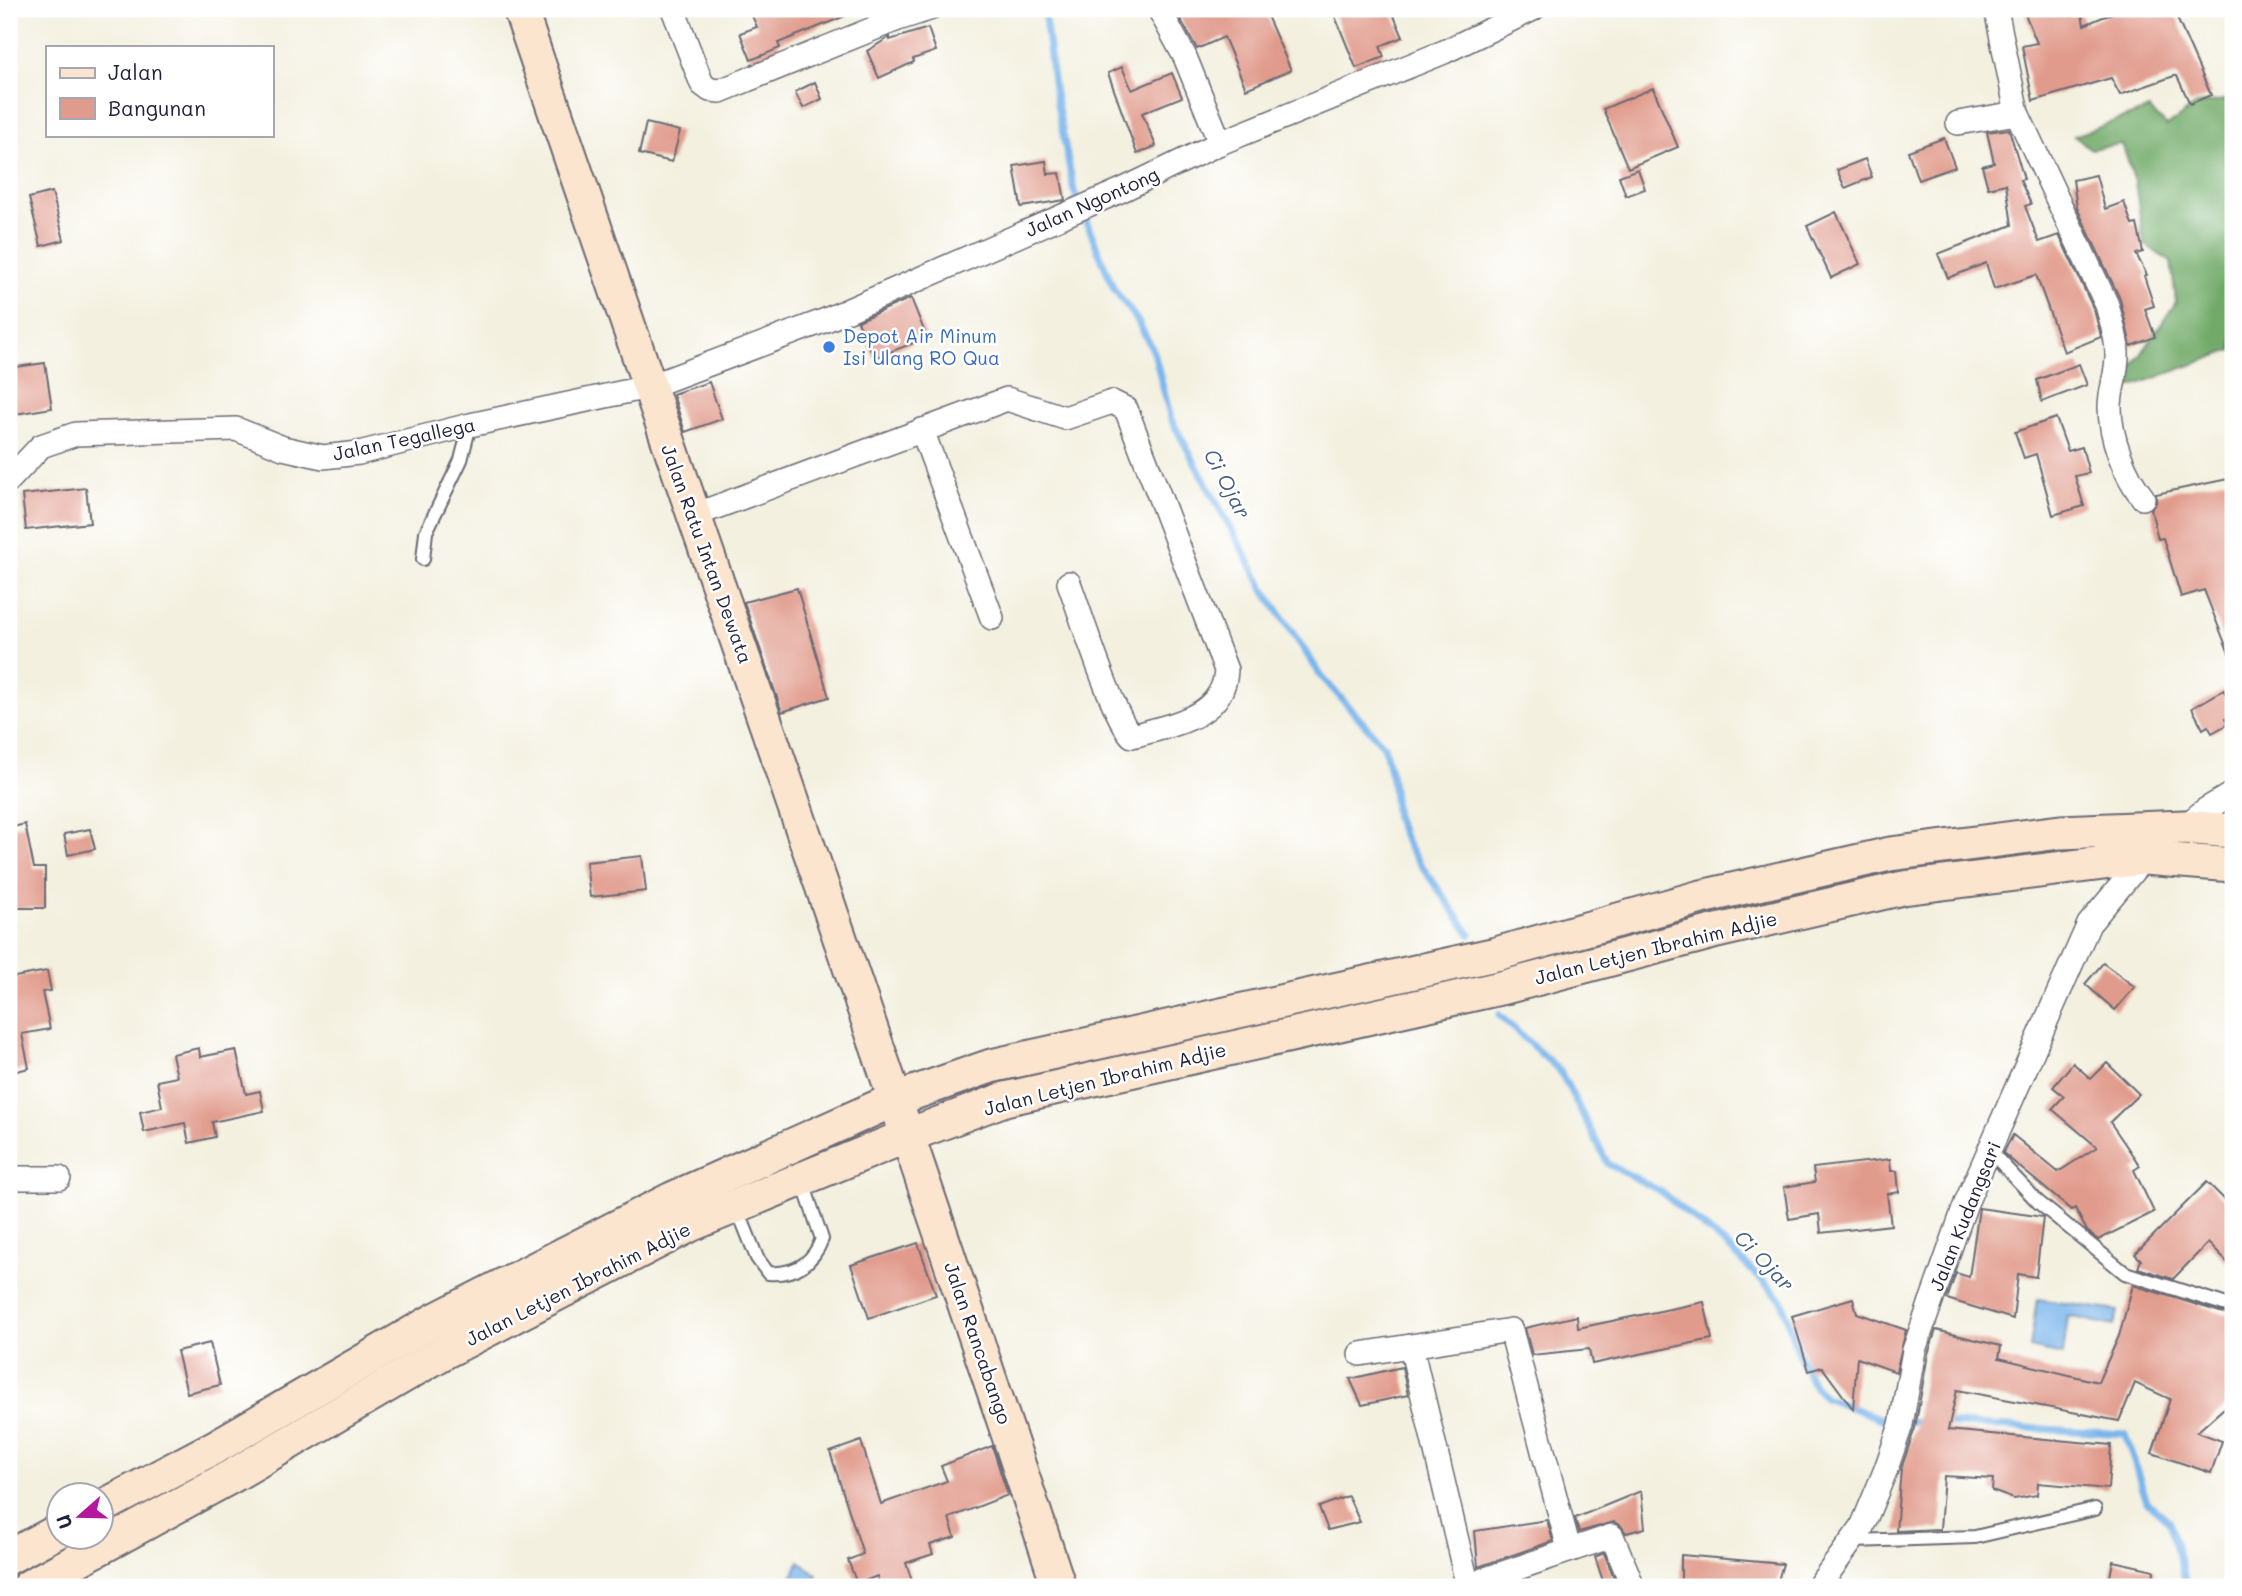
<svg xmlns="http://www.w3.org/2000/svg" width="2242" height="1596" font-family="Mali,sans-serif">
  <rect width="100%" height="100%" fill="#fff"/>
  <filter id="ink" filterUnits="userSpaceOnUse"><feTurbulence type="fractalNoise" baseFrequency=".0143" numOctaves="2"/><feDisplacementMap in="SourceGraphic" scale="14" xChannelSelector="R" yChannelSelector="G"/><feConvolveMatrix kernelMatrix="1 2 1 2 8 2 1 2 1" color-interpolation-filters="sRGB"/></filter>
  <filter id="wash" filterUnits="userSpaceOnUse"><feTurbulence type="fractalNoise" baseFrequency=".00686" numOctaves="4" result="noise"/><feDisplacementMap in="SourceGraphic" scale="28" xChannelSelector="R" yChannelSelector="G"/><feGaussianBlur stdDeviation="1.57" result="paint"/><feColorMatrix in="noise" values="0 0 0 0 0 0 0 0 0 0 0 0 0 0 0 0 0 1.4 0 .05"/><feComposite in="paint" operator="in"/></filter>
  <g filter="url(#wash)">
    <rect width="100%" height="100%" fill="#f3f0df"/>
    <!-- forest -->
    <polygon fill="#71aa68" stroke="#4a6652" stroke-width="2" points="2233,95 2233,350 2116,392 2176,302 2171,262 2144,244 2135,182 2122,144 2091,149 2074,136 2149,109 2167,126 2198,104 2230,99"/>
    <!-- water -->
    <g fill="#7ab5eb" stroke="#4e6c93" stroke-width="2">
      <polygon points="2037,1299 2118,1311 2114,1326 2068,1316 2063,1355 2030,1348"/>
      <polygon points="799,1561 816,1574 820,1587 787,1587"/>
    </g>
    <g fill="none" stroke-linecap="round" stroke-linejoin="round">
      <!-- stream -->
      <g stroke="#7ab5eb" stroke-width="7">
        <polyline points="1044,9 1054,88 1074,191 1114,289 1137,320 1154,352 1171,419 1265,591 1322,677 1384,746 1392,779 1396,819 1409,848 1470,934"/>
        <polyline points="1499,1015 1560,1071 1608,1164 1660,1191 1726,1245 1782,1300 1796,1348 1812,1383 1824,1397 1881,1419 1925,1422"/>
        <polyline points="1941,1423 2125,1434 2147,1502 2169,1521 2187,1587"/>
      </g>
    </g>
    <g id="blocks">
      <!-- building -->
      <g fill="#e19b8c">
        <polygon points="749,9 860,9 860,10 778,43 780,48 751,60 740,33 757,27"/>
        <polygon points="1175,9 1264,9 1291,70 1246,89 1224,37 1197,49"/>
        <polygon points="1332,9 1391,9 1403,37 1380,46 1384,57 1356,68"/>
        <polygon points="2023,9 2069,9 2071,16 2082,14 2084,25 2122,9 2173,9 2211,95 2190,104 2177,76 2174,76 2120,95 2111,78 2033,101 2022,46 2037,43"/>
        <polygon points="928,28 936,51 913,59 914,62 879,78 867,51 890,37 890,40"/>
        <polygon points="1122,67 1132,90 1172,73 1182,97 1142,113 1156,146 1137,154 1108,73"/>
        <polygon points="815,82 822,99 803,108 795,92"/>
        <polygon points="1653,88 1678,147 1628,168 1603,109"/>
        <polygon points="646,123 680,131 672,162 639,154"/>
        <polygon points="2009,129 2024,179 2020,180 2031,204 2025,206 2039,242 2059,235 2094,310 2100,332 2101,337 2064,352 2036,275 1994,289 1986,263 1948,278 1938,254 2012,225 2006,184 1988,188 1982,166 1994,163 1987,132"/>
        <polygon points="1944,138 1955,167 1918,180 1908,151"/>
        <polygon points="1865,159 1872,177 1845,188 1837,170"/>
        <polygon points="1046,161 1048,174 1060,173 1065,200 1021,207 1014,166"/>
        <polygon points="1638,169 1645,189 1626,196 1619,176"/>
        <polygon points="2096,175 2105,209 2124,202 2132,225 2137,224 2143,252 2136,254 2147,275 2144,276 2154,306 2145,309 2155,337 2131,346 2120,299 2077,208 2073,180"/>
        <polygon points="52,192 64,240 41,246 29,198"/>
        <polygon points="1836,212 1860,264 1831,278 1807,226"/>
        <polygon points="911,298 927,338 874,358 858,321"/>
        <polygon points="45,363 52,408 9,415 9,368"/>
        <polygon points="2079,364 2087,385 2042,402 2037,380"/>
        <polygon points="709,382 722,419 685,432 673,394"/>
        <polygon points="2056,418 2068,451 2082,447 2089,473 2075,476 2084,506 2053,515 2036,454 2024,458 2015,432"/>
        <polygon points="2228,479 2228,482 2233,481 2232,661 2204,590 2181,597 2163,538 2158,539 2151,509 2156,503 2156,494"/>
        <polygon points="86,488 90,523 26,530 22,495"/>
        <polygon points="797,588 829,697 782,712 744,602"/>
        <polygon points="2224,690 2233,714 2225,719 2228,724 2212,733 2208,726 2203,729 2192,708"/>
        <polygon points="25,824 34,868 45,868 45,908 14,908 13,876 9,877 9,828"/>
        <polygon points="90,829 95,849 68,855 64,834"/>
        <polygon points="642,856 646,891 590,897 586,862"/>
        <polygon points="2103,963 2135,987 2115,1010 2085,984"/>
        <polygon points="47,971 51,991 42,992 50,1029 22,1034 29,1068 9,1073 9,978"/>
        <polygon points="199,1048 200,1057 236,1050 246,1094 260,1091 264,1111 212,1122 215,1137 189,1143 185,1123 144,1132 140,1112 162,1107 157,1081 177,1077 172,1054"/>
        <polygon points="2073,1063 2091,1079 2107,1063 2139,1094 2110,1122 2140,1166 2134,1170 2154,1212 2098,1240 2087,1231 2075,1208 2071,1210 2003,1153 2013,1135 2058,1172 2097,1147 2052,1109 2064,1096 2053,1087"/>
        <polygon points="1890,1159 1891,1171 1897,1171 1899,1192 1887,1194 1891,1225 1821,1233 1819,1214 1789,1219 1784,1187 1815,1182 1813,1168"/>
        <polygon points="2207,1182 2233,1208 2233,1268 2208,1243 2173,1279 2138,1268 2141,1260 2135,1254"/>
        <polygon points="1979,1208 2043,1217 2036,1277 2018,1274 2013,1319 1947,1299 1956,1273 1969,1277"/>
        <polygon points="918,1243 936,1295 869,1318 851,1265"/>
        <polygon points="2133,1285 2233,1316 2233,1400 2197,1432 2222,1441 2211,1473 2152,1453 2170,1399 2135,1383 2119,1421 1957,1390 1948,1430 2111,1445 2108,1489 2038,1483 2037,1495 2014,1499 1992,1491 1993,1479 1944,1476 1940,1529 1896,1531 1901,1469 1915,1428 1928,1354 1936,1330 2001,1346 1999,1358 2098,1382 2119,1336"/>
        <polygon points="1853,1298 1857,1313 1906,1330 1896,1372 1857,1358 1853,1409 1822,1367 1809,1371 1792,1316"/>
        <polygon points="1704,1302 1712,1339 1592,1364 1589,1349 1532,1355 1525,1328 1577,1316 1578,1328"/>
        <polygon points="210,1343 220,1385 187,1393 177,1351"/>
        <polygon points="1402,1367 1408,1395 1362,1405 1350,1379"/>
        <polygon points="861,1441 881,1504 947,1481 941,1466 992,1446 1008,1495 949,1518 955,1537 930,1545 933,1554 906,1563 914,1587 880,1587 877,1576 857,1584 848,1560 863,1554 830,1452"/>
        <polygon points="1641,1491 1645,1528 1626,1533 1621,1526 1614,1522 1579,1532 1575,1518"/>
        <polygon points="1348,1496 1360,1522 1328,1530 1319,1507"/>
        <polygon points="1547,1520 1553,1541 1478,1567 1475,1531"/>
        <polygon points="1604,1553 1618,1587 1605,1587 1595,1557"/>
        <polygon points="1681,1555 1783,1564 1776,1587 1681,1587"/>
        <polygon points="2113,1561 2154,1570 2153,1587 2108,1587"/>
      </g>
    </g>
  </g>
  <g filter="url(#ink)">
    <use href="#blocks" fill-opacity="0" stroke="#6b6a74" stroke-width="2"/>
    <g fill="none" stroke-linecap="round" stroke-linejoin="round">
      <!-- lane casing -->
      <g stroke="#6b6a74" stroke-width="16">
        <g id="lane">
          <polyline points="423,559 426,532 461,460 470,425"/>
          <polyline points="1989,1150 2038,1202 2125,1273 2233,1307"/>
          <path d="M737 1208 757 1258 768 1273C795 1275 813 1263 822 1239L802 1180"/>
          <polyline points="1853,1541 1975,1537 2095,1509"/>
        </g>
      </g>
      <!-- street casing -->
      <g stroke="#6b6a74" stroke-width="26">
        <g id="street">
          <polyline points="673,9 702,84 710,90 720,91 895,20"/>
          <polyline points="895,9 895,20 929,9"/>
          <polyline points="1159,9 1185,57 1220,143"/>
          <path d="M2017 113 2107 305C2111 321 2117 336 2117 353 2118 371 2110 389 2110 407 2110 437 2124 474 2143 498"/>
          <polyline points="1958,123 2017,113 1996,9"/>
          <polyline points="922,430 992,618"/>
          <polyline points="9,480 41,446 76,434 236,429 283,448 323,457 359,453 470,425 648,387 826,320 1122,190 1220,143 1444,52 1533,9"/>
          <path d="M692 516 1007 399 1065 418 1112 402 1126 409 1226 670C1224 718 1170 725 1132 736 1114 720 1080 612 1069 583"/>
          <polyline points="2184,827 2205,810 2233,793"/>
          <polyline points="9,1178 59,1178"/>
          <polyline points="1411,1346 1468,1587"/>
          <polyline points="1360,1354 1511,1330 1569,1549"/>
          <polyline points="1468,1585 1612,1536 1633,1587"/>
          <polyline points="1818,1587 1862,1527 1886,1469 1901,1425 1914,1350 1966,1203 2081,942 2089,924 2144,858"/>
        </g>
      </g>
      <!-- secondary casing -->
      <g stroke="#6b6a74" stroke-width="37">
        <g id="secondary">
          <path d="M520 9C699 535 885 1059 1059 1587"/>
          <polyline points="102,1507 217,1446 433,1321 672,1199 896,1099 991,1066 1496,954 1701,897 1890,854 2060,832 2184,827 2233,831"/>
          <polyline points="9,1557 60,1530"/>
          <polyline points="28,1587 232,1476 446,1351 690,1225 909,1135 1005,1099 1505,987 1713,932 1903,888 2144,858 2233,865"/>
        </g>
      </g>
      <!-- lane -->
      <use href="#lane" stroke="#fff" stroke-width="12"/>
      <!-- street -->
      <use href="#street" stroke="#fff" stroke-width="23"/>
      <!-- secondary -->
      <use href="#secondary" stroke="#fce5cf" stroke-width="33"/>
    </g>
  </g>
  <!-- markers -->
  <circle fill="#3f7fe0" stroke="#fff" stroke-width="2.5" cx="829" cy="347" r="7"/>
  <g text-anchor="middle" stroke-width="5" stroke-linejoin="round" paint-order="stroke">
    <!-- street labels -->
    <g font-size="19" fill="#22223b" stroke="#fff">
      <text transform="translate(1092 202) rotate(-24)" y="7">Jalan Ngontong</text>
      <text transform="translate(404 439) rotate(-12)" y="7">Jalan Tegallega</text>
      <text transform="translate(707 554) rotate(70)" y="7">Jalan Ratu Intan Dewata</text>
      <text transform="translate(1656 948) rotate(-14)" y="7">Jalan Letjen Ibrahim Adjie</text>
      <text transform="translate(1105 1079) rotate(-14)" y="7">Jalan Letjen Ibrahim Adjie</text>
      <text transform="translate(1965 1216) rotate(-68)" y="7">Jalan Kudangsari</text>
      <text transform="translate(578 1284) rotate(-27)" y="7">Jalan Letjen Ibrahim Adjie</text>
      <text transform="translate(978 1343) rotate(71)" y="7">Jalan Rancabango</text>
    </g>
    <!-- shop labels -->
    <g font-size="19" fill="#366cbe" stroke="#fff" text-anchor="start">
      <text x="843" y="343">Depot Air Minum<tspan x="843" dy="22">Isi Ulang RO Qua</tspan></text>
    </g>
    <!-- water labels -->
    <g font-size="21" font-style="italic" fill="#455d81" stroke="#fff">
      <text transform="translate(1227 484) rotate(62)" y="7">Ci Ojar</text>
      <text transform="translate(1764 1261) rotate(46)" y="7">Ci Ojar</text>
    </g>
  </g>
  <!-- margin -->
  <rect width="2242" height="1596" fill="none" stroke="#fff" stroke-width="35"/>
  <!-- legend -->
  <rect x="46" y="46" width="228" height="91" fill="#ffffff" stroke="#a7a7b1" stroke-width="2"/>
  <rect x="60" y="68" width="35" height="10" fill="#fce5cf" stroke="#a7a7b1" stroke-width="2"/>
  <text x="108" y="80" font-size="21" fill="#22223b">Jalan</text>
  <rect x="60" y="98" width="35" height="21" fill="#e19b8c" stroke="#a7a7b1" stroke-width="2"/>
  <text x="108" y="116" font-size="21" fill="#22223b">Bangunan</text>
  <!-- north arrow -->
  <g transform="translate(80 1516) rotate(250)"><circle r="33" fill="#ffffff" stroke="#a7a7b1" stroke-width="2"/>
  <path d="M0-5L12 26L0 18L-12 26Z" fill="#b5179e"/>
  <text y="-10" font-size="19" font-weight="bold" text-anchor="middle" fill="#22223b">U</text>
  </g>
</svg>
